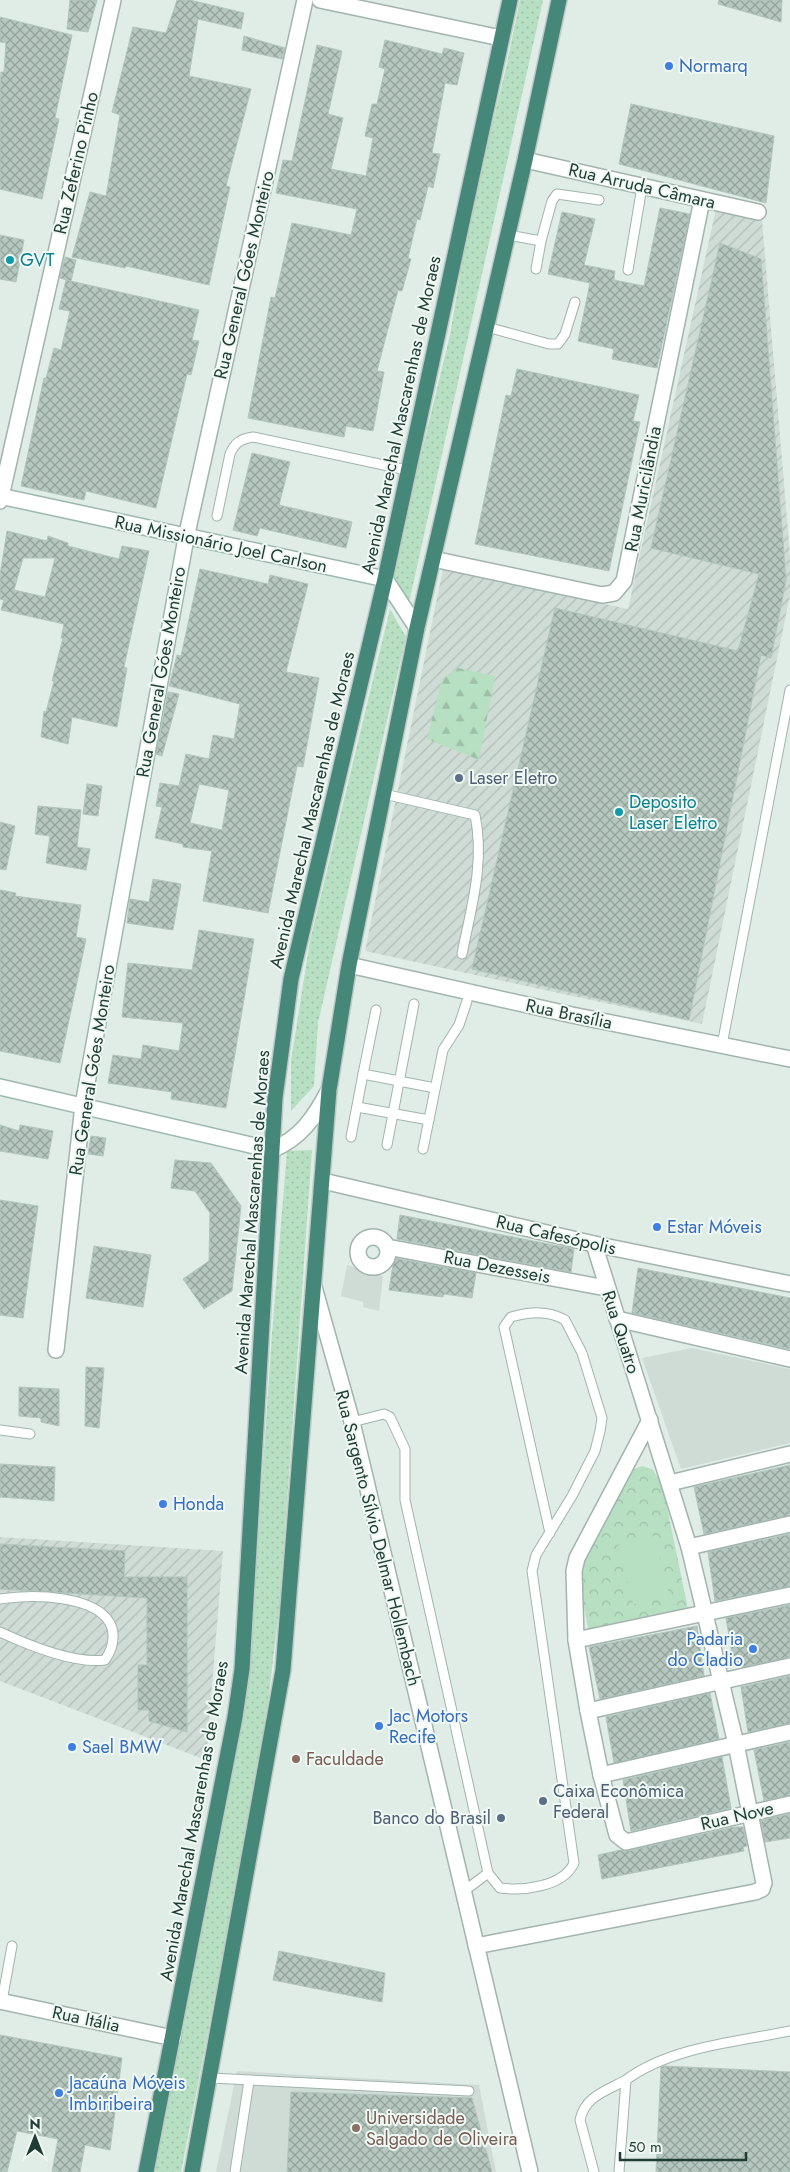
<svg xmlns="http://www.w3.org/2000/svg" width="790" height="2172" font-family="Jost,sans-serif">
  <defs>
    <pattern id="industrial-furrows" width="10" height="10" patternUnits="userSpaceOnUse" patternTransform="scale(1.25)"><rect width="10" height="10" fill="#cedcd5"/><path d="M-1 1l2-2M0 10L10 0M9 11l2-2" fill="none" stroke="#b0beb7"/></pattern>
    <pattern id="grass-dots" width="8" height="8" patternUnits="userSpaceOnUse" patternTransform="scale(1.25)"><rect width="8" height="8" fill="#b7dfc2"/><path d="M2 2h.1M6 6h.1" fill="none" stroke="#9dc0a7" stroke-width="1.8" stroke-linecap="round"/></pattern>
    <pattern id="forest-firs" width="22" height="20" patternUnits="userSpaceOnUse" patternTransform="scale(1.25)"><rect width="22" height="20" fill="#b7dfc2"/><path d="M5 1l3.5 6h-7zM16 11l3.5 6h-7z" fill="#9dc0a7"/></pattern>
    <pattern id="park-crowns" width="20" height="18" patternUnits="userSpaceOnUse" patternTransform="scale(1.25)"><rect width="20" height="18" fill="#b7dfc2"/><path d="M2 6a3 3 0 1 1 6 0M12 15a3 3 0 1 1 6 0" fill="none" stroke="#9dc0a7"/></pattern>
    <pattern id="building-cross-hatch" width="8" height="8" patternUnits="userSpaceOnUse" patternTransform="scale(1.25)"><rect width="8" height="8" fill="#b5c7bf"/><path d="M0 0l8 8M0 8l8-8" fill="none" stroke="#93a39c"/></pattern>
  </defs>
  <rect width="100%" height="100%" fill="#e0ece6"/>
  <!-- built -->
  <g fill="#cedcd5">
    <polygon points="347,1265 383,1276 379,1311 363,1307 363,1302 341,1296"/>
    <polygon points="692,1348 790,1369 790,1443 681,1469 642,1358"/>
    <polygon points="237,2071 479,2085 496,2172 216,2172"/>
  </g>
  <!-- industrial -->
  <g fill="url(#industrial-furrows)">
    <polygon points="716,209 762,220 790,556 790,595 702,1024 365,951 443,569 628,609"/>
    <polygon points="0,1537 223,1551 206,1760 0,1681"/>
  </g>
  <!-- grass -->
  <g fill="url(#grass-dots)">
    <polygon points="520,0 543,0 408,607 393,583 415,480 450,335 470,215 506,68"/>
    <polygon points="390,609 406,637 318,1023 314,1086 291,1111 291,1061 310,941"/>
    <polygon points="312,1150 280,1600 268,1703 238,1876 181,2172 152,2172 249,1671 272,1334 287,1151"/>
  </g>
  <!-- forest -->
  <polygon fill="url(#forest-firs)" points="458,668 495,676 479,760 427,739 442,679"/>
  <!-- park -->
  <polygon fill="url(#park-crowns)" points="642,1466 652,1469 662,1483 688,1609 589,1634 577,1570 632,1470"/>
  <!-- garden -->
  <polygon fill="#b7dfc2" points="654,1536 669,1595 633,1604 618,1545"/>
  <!-- building -->
  <g fill="url(#building-cross-hatch)" stroke="#b2c6be" fill-rule="evenodd">
    <polygon points="70,0 97,0 88,32 67,29"/>
    <polygon points="177,0 190,0 244,13 241,29 198,19 189,76 251,89 226,186 230,187 209,285 126,266 125,268 72,257 90,192 106,196 120,115 112,112 133,27 166,33"/>
    <polygon points="719,0 782,0 781,22 718,4"/>
    <polygon points="0,17 72,35 55,118 59,119 42,199 0,189 0,85 1,72 4,72 6,43 0,42"/>
    <polygon points="244,36 285,48 282,59 242,50"/>
    <polygon points="385,40 442,54 444,48 464,53 457,85 445,83 432,153 440,154 433,188 428,186 420,220 417,219 408,258 411,259 402,291 398,290 377,371 384,372 373,431 346,426 344,437 248,418 271,297 275,298 292,223 351,235 357,209 276,193 283,160 292,161 317,45 342,51 328,114 343,118 331,169 366,176 373,138 365,136 372,104 377,104 385,69 379,67"/>
    <polygon points="631,104 774,136 766,203 619,164"/>
    <polygon points="660,208 690,214 657,368 612,359 614,349 578,341 590,283 548,274 562,212 595,219 584,265 615,271 614,280 644,286"/>
    <polygon points="0,235 24,240 16,282 0,279"/>
    <polygon points="720,243 761,259 786,580 771,658 761,655 689,1020 472,969 555,608 738,651 759,574 651,548"/>
    <polygon points="65,257 76,260 71,281 60,278"/>
    <polygon points="66,280 199,310 192,340 199,341 191,375 187,374 156,508 86,491 84,500 21,486 44,378 46,378 54,348 61,350 70,311 59,309"/>
    <polygon points="517,369 639,395 633,421 640,422 609,571 475,544 506,395 511,396"/>
    <polygon points="252,453 290,462 279,505 352,522 346,548 260,528 257,536 233,530"/>
    <path d="M7 531 47 541 48 536 68 543V546L119 559 122 546 149 551 124 667 127 668 117 727 72 717 68 744 41 737 44 711 46 712 54 681H52L63 638H61L64 624 1 610 4 600 0 599V575ZM23 558H55L45 597 14 590Z"/>
    <path d="M200 569 268 584 270 575 308 584 286 672 319 678 303 767 297 766 268 913 203 901 212 851 183 847V844L155 838 162 807 156 806 160 783 179 786 186 754 209 759 213 735 234 739 240 704 169 686 177 655 181 656ZM199 784 229 790 222 830 190 823Z"/>
    <polygon points="168,692 179,694 162,756 156,754"/>
    <polygon points="87,784 102,786 98,816 83,814"/>
    <polygon points="38,806 81,810 77,847 90,849 86,870 46,863 50,836 35,834"/>
    <polygon points="0,822 15,826 6,870 0,869"/>
    <polygon points="153,879 181,884 173,930 127,923 130,899 149,902"/>
    <polygon points="0,890 16,893 15,896 81,905 76,937 86,939 60,1063 0,1051"/>
    <polygon points="199,930 254,939 226,1108 171,1099 172,1092 108,1083 113,1055 141,1059 143,1045 179,1051 183,1023 122,1017 128,963 192,970"/>
    <polygon points="0,1125 19,1131 20,1125 53,1131 48,1159 0,1151"/>
    <polygon points="91,1136 106,1138 103,1156 88,1154"/>
    <polygon points="175,1160 211,1163 241,1206 232,1291 204,1309 183,1279 209,1261 210,1213 195,1191 171,1188"/>
    <polygon points="0,1200 38,1206 23,1318 0,1315"/>
    <polygon points="400,1215 574,1249 571,1272 397,1239"/>
    <polygon points="94,1246 151,1255 143,1307 86,1298"/>
    <polygon points="394,1258 476,1273 472,1298 444,1294 443,1297 389,1290"/>
    <polygon points="638,1268 790,1298 790,1349 632,1313"/>
    <polygon points="86,1367 104,1368 99,1428 85,1426"/>
    <polygon points="19,1387 59,1389 59,1426 41,1422 41,1418 19,1416"/>
    <polygon points="0,1464 55,1467 54,1501 0,1497"/>
    <polygon points="790,1465 790,1515 704,1534 694,1487"/>
    <polygon points="790,1534 790,1586 715,1601 708,1552"/>
    <polygon points="0,1544 125,1551 124,1577 187,1577 187,1732 149,1721 149,1710 138,1710 138,1665 147,1665 147,1598 0,1589"/>
    <polygon points="790,1605 790,1657 738,1668 737,1666 734,1666 726,1618"/>
    <polygon points="697,1626 704,1676 600,1699 589,1647"/>
    <polygon points="790,1676 790,1723 748,1732 741,1687"/>
    <polygon points="710,1693 719,1739 614,1763 606,1717"/>
    <polygon points="790,1742 790,1795 764,1801 754,1750"/>
    <polygon points="722,1757 731,1808 631,1831 623,1780"/>
    <polygon points="790,1814 790,1838 765,1842 761,1820"/>
    <polygon points="734,1827 743,1827 747,1846 743,1847 744,1851 602,1879 598,1855 621,1850 628,1851"/>
    <polygon points="279,1951 385,1973 382,2002 273,1980"/>
    <polygon points="0,2035 122,2058 110,2150 85,2145 80,2172 52,2172 58,2139 17,2131 7,2172 0,2172"/>
    <polygon points="665,2066 790,2072 790,2172 656,2172 661,2067"/>
    <polygon points="291,2092 472,2098 492,2172 287,2172"/>
  </g>
  <g fill="none" stroke-linecap="round" stroke-linejoin="round">
    <!-- service casing -->
    <g stroke="#a2b4ad" stroke-width="11">
      <g id="service">
        <polyline points="508,235 541,241 552,201 557,194 599,200"/>
        <polyline points="536,269 541,241"/>
        <polyline points="628,270 642,187"/>
        <polyline points="487,327 549,344 558,344 565,334 575,302"/>
        <path d="M217 516 230 454C235 442 241 439 253 437L407 470"/>
        <path d="M384 794 475 815C485 863 471 908 462 954"/>
        <polyline points="376,1010 363,1074 435,1088"/>
        <polyline points="722,1045 790,690"/>
        <polyline points="357,1107 429,1120"/>
        <polyline points="351,1137 363,1074"/>
        <polyline points="387,1145 414,1004"/>
        <polyline points="423,1149 443,1050 459,1025 467,1001"/>
        <path d="M352 1422 384 1414 390 1417 405 1449V1500L488 1873 500 1888C523 1891 563 1887 574 1863L532 1571 536 1555 572 1496 595 1451 600 1431 602 1418 582 1353 565 1320C548 1310 530 1312 511 1317L504 1327 550 1533"/>
        <polyline points="0,1430 30,1434"/>
        <path d="M0 1599C29 1594 101 1594 112 1628 115 1640 112 1650 105 1660 74 1664 28 1645 0 1632"/>
        <polyline points="463,1892 488,1873"/>
        <polyline points="2,2001 12,1946"/>
        <polyline points="210,2078 469,2091"/>
        <polyline points="235,2172 249,2081"/>
        <path d="M594 2172 580 2120C585 2096 606 2091 626 2080"/>
        <path d="M619 2172 626 2080C670 2047 737 2042 790 2031"/>
      </g>
    </g>
    <!-- minor casing -->
    <g stroke="#a2b4ad" stroke-width="18">
      <g id="minor">
        <polyline points="320,0 501,38"/>
        <polyline points="525,160 758,212"/>
        <polyline points="0,501 113,0"/>
        <polyline points="186,538 305,0"/>
        <polyline points="433,559 602,595 614,593 624,581 702,200"/>
        <polyline points="349,965 572,1015 790,1059"/>
        <polyline points="323,1181 594,1244 790,1284"/>
        <circle cx="373" cy="1252" r="15"/>
        <polyline points="387,1247 606,1288"/>
        <polyline points="314,1287 352,1422 530,2172"/>
        <polyline points="617,1319 790,1359"/>
        <polyline points="56,1350 83,1105"/>
        <polyline points="650,1420 577,1558 574,1571 576,1640 588,1711 601,1775 617,1835 626,1842 790,1804"/>
        <polyline points="670,1483 790,1454"/>
        <polyline points="689,1547 790,1524"/>
        <polyline points="576,1640 790,1595"/>
        <polyline points="588,1711 790,1666"/>
        <polyline points="601,1775 790,1732"/>
        <polyline points="476,1946 755,1892 762,1889 764,1883 736,1744 689,1547 594,1244"/>
        <polyline points="0,2001 173,2038"/>
      </g>
    </g>
    <!-- secondary casing -->
    <g stroke="#9db8af" stroke-width="18">
      <g id="secondary">
        <polyline points="0,496 385,579 417,628"/>
        <path d="M0 1087 272 1150C301 1138 315 1117 329 1090"/>
        <polyline points="83,1105 186,538"/>
      </g>
    </g>
    <!-- trunk casing -->
    <g stroke="#c0c9c6" stroke-width="18">
      <g id="trunk">
        <polyline points="146,2172 235,1717 242,1669 275,1098 291,979 385,579 510,0"/>
        <polyline points="192,2172 283,1670 329,1090 349,965 417,628 525,160 559,0"/>
      </g>
    </g>
    <!-- service -->
    <use href="#service" stroke="#fff" stroke-width="9"/>
    <!-- minor -->
    <use href="#minor" stroke="#fff" stroke-width="15"/>
    <!-- secondary -->
    <use href="#secondary" stroke="#fff" stroke-width="15"/>
    <!-- trunk -->
    <use href="#trunk" stroke="#458879" stroke-width="15"/>
  </g>
  <!-- markers -->
  <g fill="#3f7fe0" stroke="#f0f8f4" stroke-width="2">
    <circle cx="669" cy="66" r="5"/>
    <circle cx="657" cy="1227" r="5"/>
    <circle cx="163" cy="1504" r="5"/>
    <circle cx="753" cy="1649" r="5"/>
    <circle cx="379" cy="1726" r="5"/>
    <circle cx="72" cy="1747" r="5"/>
    <circle cx="59" cy="2093" r="5"/>
  </g>
  <g fill="#0f9aa8" stroke="#f0f8f4" stroke-width="2">
    <circle cx="10" cy="260" r="5"/>
    <circle cx="619" cy="812" r="5"/>
  </g>
  <g fill="#5c6f8a" stroke="#f0f8f4" stroke-width="2">
    <circle cx="459" cy="778" r="5"/>
    <circle cx="543" cy="1801" r="5"/>
    <circle cx="501" cy="1818" r="5"/>
  </g>
  <g fill="#8d6e63" stroke="#f0f8f4" stroke-width="2">
    <circle cx="296" cy="1759" r="5"/>
    <circle cx="356" cy="2128" r="5"/>
  </g>
  <g text-anchor="middle" stroke-width="4" stroke-linejoin="round" paint-order="stroke">
    <!-- shop labels -->
    <g font-size="18" fill="#366cbe" stroke="#f0f8f4" text-anchor="start">
      <text x="679" y="72">Normarq</text>
      <text x="667" y="1233">Estar Móveis</text>
      <text x="173" y="1510">Honda</text>
      <text x="743" y="1645" text-anchor="end">Padaria<tspan x="743" dy="21">do Cladio</tspan></text>
      <text x="389" y="1722">Jac Motors<tspan x="389" dy="21">Recife</tspan></text>
      <text x="82" y="1753">Sael BMW</text>
      <text x="69" y="2089">Jacaúna Móveis<tspan x="69" dy="21">Imbiribeira</tspan></text>
    </g>
    <!-- street labels -->
    <g font-size="18" fill="#1f3d35" stroke="#f0f8f4">
      <text transform="translate(76 163) rotate(-77)" y="6">Rua Zeferino Pinho</text>
      <text transform="translate(642 186) rotate(13)" y="6">Rua Arruda Câmara</text>
      <text transform="translate(244 275) rotate(-77)" y="6">Rua General Góes Monteiro</text>
      <text transform="translate(401 415) rotate(-78)" y="6">Avenida Marechal Mascarenhas de Moraes</text>
      <text transform="translate(643 489) rotate(-79)" y="6">Rua Muricilândia</text>
      <text transform="translate(221 544) rotate(12)" y="6">Rua Missionário Joel Carlson</text>
      <text transform="translate(161 672) rotate(-80)" y="6">Rua General Góes Monteiro</text>
      <text transform="translate(312 810) rotate(-77)" y="6">Avenida Marechal Mascarenhas de Moraes</text>
      <text transform="translate(569 1014) rotate(12)" y="6">Rua Brasília</text>
      <text transform="translate(92 1070) rotate(-81)" y="6">Rua General Góes Monteiro</text>
      <text transform="translate(252 1212) rotate(-86)" y="6">Avenida Marechal Mascarenhas de Moraes</text>
      <text transform="translate(556 1235) rotate(13)" y="6">Rua Cafesópolis</text>
      <text transform="translate(497 1267) rotate(11)" y="6">Rua Dezesseis</text>
      <text transform="translate(621 1332) rotate(72)" y="6">Rua Quatro</text>
      <text transform="translate(378 1538) rotate(76)" y="6">Rua Sargento Sílvio Delmar Hollembach</text>
      <text transform="translate(737 1816) rotate(-13)" y="6">Rua Nove</text>
      <text transform="translate(194 1821) rotate(-80)" y="6">Avenida Marechal Mascarenhas de Moraes</text>
      <text transform="translate(86 2019) rotate(12)" y="6">Rua Itália</text>
    </g>
    <!-- culture labels -->
    <g font-size="18" fill="#0d838f" stroke="#f0f8f4" text-anchor="start">
      <text x="20" y="266">GVT</text>
      <text x="629" y="808">Deposito<tspan x="629" dy="21">Laser Eletro</tspan></text>
    </g>
    <!-- service labels -->
    <g font-size="18" fill="#4e5e75" stroke="#f0f8f4" text-anchor="start">
      <text x="469" y="784">Laser Eletro</text>
      <text x="553" y="1797">Caixa Econômica<tspan x="553" dy="21">Federal</tspan></text>
      <text x="491" y="1824" text-anchor="end">Banco do Brasil</text>
    </g>
    <!-- education labels -->
    <g font-size="18" fill="#785e54" stroke="#f0f8f4" text-anchor="start">
      <text x="306" y="1765">Faculdade</text>
      <text x="366" y="2124">Universidade<tspan x="366" dy="21">Salgado de Oliveira</tspan></text>
    </g>
  </g>
  <!-- north arrow -->
  <g transform="translate(35 2137)" stroke="#f0f8f4" stroke-width="4" paint-order="stroke">
  <path d="M0-4L9 19L0 12L-9 19Z" fill="#1f3d35"/>
  <text y="-8" font-size="14" font-weight="bold" text-anchor="middle" fill="#1f3d35">N</text>
  </g>
  <!-- scale -->
  <path d="M620 2152v8h126v-8" fill="none" stroke="#1f3d35" stroke-width="2.5"/>
  <text x="628" y="2152" font-size="15" fill="#1f3d35" stroke="#f0f8f4" stroke-width="4" paint-order="stroke">50 m</text>
</svg>
